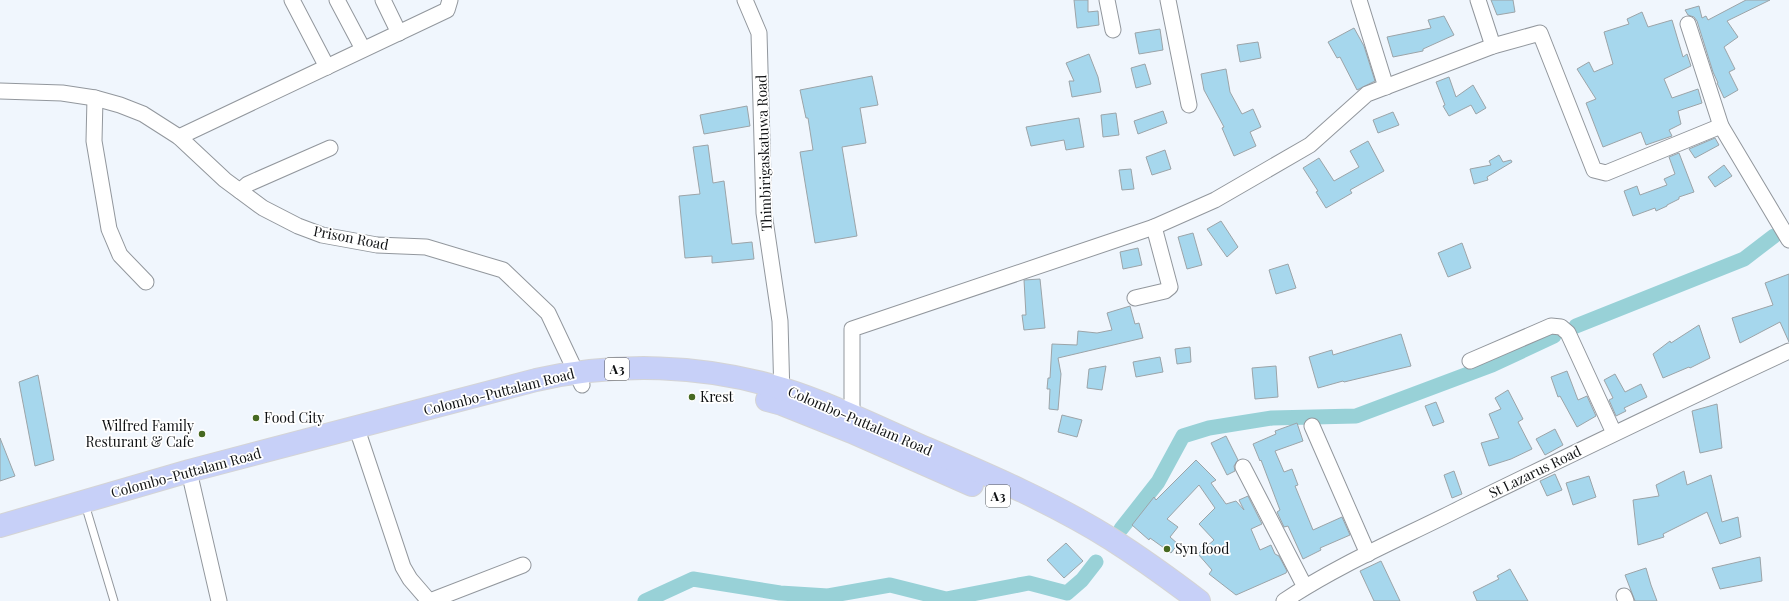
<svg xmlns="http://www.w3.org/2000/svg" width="1789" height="601" font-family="'Playfair Display',serif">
  <rect width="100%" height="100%" fill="#f0f6fd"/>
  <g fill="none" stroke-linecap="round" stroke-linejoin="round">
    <!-- canal -->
    <g stroke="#98d1d7" stroke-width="15">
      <polyline points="1576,326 1744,259 1774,236"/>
      <polyline points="1121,529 1158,482 1183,436 1209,428 1272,418 1356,416 1492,365 1554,336"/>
      <polyline points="645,601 693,579 780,593 828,596 890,585 946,599 1029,583 1067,593 1082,580 1096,562"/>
    </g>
  </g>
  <!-- building -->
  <g fill="#a6d7ed" stroke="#9ca4a8">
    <polygon points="1074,0 1088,0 1088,12 1098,11 1099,25 1077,28"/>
    <polygon points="1491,0 1513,0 1515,12 1497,15"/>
    <polygon points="1746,0 1770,0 1727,21 1738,37 1724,47 1735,69 1729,72 1738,90 1724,98 1717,83 1718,83 1713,72 1697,21 1694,17 1688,15 1685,10 1699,6 1702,18 1706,16 1708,20"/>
    <polygon points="1642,12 1648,27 1672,20 1683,57 1687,54 1691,66 1664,79 1672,98 1698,89 1702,103 1678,111 1681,124 1669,130 1672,136 1646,145 1641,132 1603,147 1586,103 1596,99 1577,69 1589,62 1594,72 1613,64 1604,32 1629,24 1627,19"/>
    <polygon points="1444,16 1454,35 1423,49 1423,51 1393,57 1387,37 1431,28 1428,20"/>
    <polygon points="1354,28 1364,46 1375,81 1357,90 1340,57 1337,58 1328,42"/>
    <polygon points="1160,29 1163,50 1139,54 1135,33"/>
    <polygon points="1258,42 1261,58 1240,62 1237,45"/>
    <polygon points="1089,54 1098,77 1101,92 1072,97 1069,81 1074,81 1066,63"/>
    <polygon points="1145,64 1151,84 1136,88 1131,68"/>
    <polygon points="1226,69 1230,92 1242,114 1253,109 1261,127 1250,132 1256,146 1234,156 1222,128 1224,127 1204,90 1201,74"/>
    <polygon points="872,76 878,105 860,108 866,143 842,147 857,236 815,243 800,152 813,150 808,118 806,118 800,90"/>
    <polygon points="1449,77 1456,97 1473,85 1486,108 1476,114 1471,105 1449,116 1443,106 1445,105 1436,82"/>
    <polygon points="747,106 750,126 704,134 700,115"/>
    <polygon points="1163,111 1167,123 1138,134 1134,121"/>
    <polygon points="1393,112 1399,125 1378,133 1373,120"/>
    <polygon points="1116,113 1119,135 1103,137 1101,115"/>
    <polygon points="1079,118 1084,147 1066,150 1064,140 1031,146 1026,127"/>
    <polygon points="1715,138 1719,145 1695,158 1689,149"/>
    <polygon points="1368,141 1384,171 1350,190 1352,193 1326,208 1316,192 1318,191 1303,168 1319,158 1334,181 1359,167 1350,151"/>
    <polygon points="708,145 713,183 724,181 732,244 752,242 754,259 712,263 712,256 685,258 679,196 700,194 693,147"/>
    <polygon points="1165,150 1171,169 1152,175 1146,157"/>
    <polygon points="1679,153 1694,192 1679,197 1679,199 1667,205 1667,206 1656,211 1655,208 1633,216 1624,191 1637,186 1640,195 1667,185 1664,179 1675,174 1669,157"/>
    <polygon points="1499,155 1503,162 1511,160 1512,162 1487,177 1488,180 1474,184 1470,169 1491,165 1489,161"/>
    <polygon points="1724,165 1732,176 1715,187 1708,177"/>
    <polygon points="1131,169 1134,189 1122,190 1119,170"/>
    <polygon points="1221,221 1238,247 1227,257 1207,229"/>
    <polygon points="1193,233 1202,265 1187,269 1178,237"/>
    <polygon points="1462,243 1471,268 1448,277 1438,253"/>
    <polygon points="1138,248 1142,265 1123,269 1120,252"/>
    <polygon points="1288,264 1296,288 1276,294 1269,270"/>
    <polygon points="1789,274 1789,342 1780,322 1740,343 1732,318 1773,305 1765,283"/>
    <polygon points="1040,279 1045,328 1024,330 1022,315 1026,315 1024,280"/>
    <polygon points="1130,306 1135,324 1139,323 1143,338 1058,358 1061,374 1058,410 1049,409 1050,389 1047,389 1048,378 1050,378 1052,344 1077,345 1078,331 1097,333 1112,330 1107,313"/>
    <polygon points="1699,325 1710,358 1690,368 1689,367 1663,378 1653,354 1670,341 1671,343"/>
    <polygon points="1401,334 1411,366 1344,382 1343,381 1318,388 1309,357 1332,350 1333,355"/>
    <polygon points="1190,347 1191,362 1177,364 1175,349"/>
    <polygon points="1160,357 1163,372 1136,377 1133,362"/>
    <polygon points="1106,366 1102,390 1087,388 1089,369"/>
    <polygon points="1276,366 1278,397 1255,399 1252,368"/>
    <polygon points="1567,371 1578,400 1587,396 1596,416 1577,427 1560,396 1558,397 1551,377"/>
    <polygon points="1615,374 1625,392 1641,384 1647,397 1624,408 1626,411 1616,416 1609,400 1613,398 1604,380"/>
    <polygon points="38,375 54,460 35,466 19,382"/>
    <polygon points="1508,390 1523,419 1518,422 1532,449 1511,459 1489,466 1481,443 1499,438 1489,414 1501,409 1495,398"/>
    <polygon points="1436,402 1444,422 1433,426 1425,406"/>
    <polygon points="1717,404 1722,448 1700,453 1692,411"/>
    <polygon points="1062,415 1082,420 1077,437 1058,432"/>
    <polygon points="1297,423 1303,441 1275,451 1284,472 1292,469 1298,485 1295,486 1313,530 1342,517 1350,535 1320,548 1321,550 1303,559 1288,526 1284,527 1277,512 1280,510 1261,460 1260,461 1253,444 1276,434 1275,431"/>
    <polygon points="1555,429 1563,445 1545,455 1536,439"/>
    <polygon points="1226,436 1238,460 1234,466 1235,471 1227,475 1211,443"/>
    <polygon points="0,438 15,476 0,481"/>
    <polygon points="1196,460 1216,480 1211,483 1226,504 1236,501 1244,510 1239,500 1248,496 1262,524 1251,529 1260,550 1271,545 1275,554 1279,556 1287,571 1286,573 1236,595 1209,574 1212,570 1198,554 1214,540 1199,524 1215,508 1199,485 1167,519 1178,527 1170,537 1178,544 1171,553 1150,538 1149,540 1132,525 1154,497 1156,500"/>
    <polygon points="1454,471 1462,494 1452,498 1444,475"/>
    <polygon points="1684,471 1687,485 1711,475 1722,522 1738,517 1741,537 1720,544 1707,512 1663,534 1664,537 1638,545 1633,500 1659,496 1656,485"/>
    <polygon points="1555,474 1562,490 1547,496 1540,481"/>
    <polygon points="1589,476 1596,497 1573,505 1566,483"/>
    <polygon points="1066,543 1083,561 1064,578 1047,560"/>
    <polygon points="1760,557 1762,581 1720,589 1712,568"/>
    <polygon points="1381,561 1400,601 1374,601 1360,571"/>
    <polygon points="1646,568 1651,585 1657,601 1635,601 1625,575"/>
    <polygon points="1510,569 1528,601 1477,601 1473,592 1499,579 1497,576"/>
  </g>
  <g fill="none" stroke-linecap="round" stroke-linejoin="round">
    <!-- lane casing -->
    <g stroke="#92979d" stroke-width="9">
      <polyline id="lane" points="87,511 114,601"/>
    </g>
    <!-- street casing -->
    <g stroke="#92979d" stroke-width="17">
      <g id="street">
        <polyline points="292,0 327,67"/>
        <polyline points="337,0 363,49"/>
        <polyline points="383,0 399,33"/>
        <polyline points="745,0 759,33 764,213 780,321 782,397"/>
        <polyline points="1107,0 1113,30"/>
        <polyline points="1168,0 1189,105"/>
        <polyline points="1359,0 1386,87"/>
        <polyline points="1478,0 1493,46"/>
        <polyline points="1688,24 1721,126 1789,240"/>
        <polyline points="0,91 62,93 95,98 120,105 143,114 179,137 225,180 263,208 298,226 322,235 377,245 426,247 503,270 548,313 582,385"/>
        <polyline points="95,98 94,141 109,229 120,255 146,282"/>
        <polyline points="179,137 447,10 450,0"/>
        <polyline points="240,191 248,184 330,148"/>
        <polyline points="1135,298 1165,291 1170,287 1154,227"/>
        <polyline points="1470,361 1551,326 1561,327 1568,333 1614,433"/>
        <polyline points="852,425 852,329 1154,227 1215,200 1310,145 1367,94 1493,46 1540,33 1594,170 1606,173 1721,126"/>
        <polyline points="1312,426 1368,554"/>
        <polyline points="360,438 403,567 410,579 429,601"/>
        <polyline points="1243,467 1305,587"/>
        <polyline points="191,480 219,601"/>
        <polyline points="1624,596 1626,601"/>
        <polyline points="430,601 523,565"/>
        <path d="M1284 601C1339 564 1402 538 1461 508 1570 455 1679 402 1789 351"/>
      </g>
    </g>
    <!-- highway casing -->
    <g stroke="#d4d4d5" stroke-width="24">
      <g id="highway">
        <polyline points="767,400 782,404 852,432 972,485"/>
        <path d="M0 526 189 471 536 380C617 362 703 364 783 389 831 404 877 427 923 447 986 474 1052 502 1111 539 1141 558 1170 579 1199 601"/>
      </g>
    </g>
    <!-- lane -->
    <use href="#lane" stroke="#fff" stroke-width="7"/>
    <!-- street -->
    <use href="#street" stroke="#fff" stroke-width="15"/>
    <!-- highway -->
    <use href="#highway" stroke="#c7d0f8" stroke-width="22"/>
  </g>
  <!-- markers -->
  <g fill="#466921" stroke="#fff" stroke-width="1.5">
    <circle cx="692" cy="397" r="4"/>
    <circle cx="256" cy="418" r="4"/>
    <circle cx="202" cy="434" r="4"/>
    <circle cx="1167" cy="549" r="4"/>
  </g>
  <g text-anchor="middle" stroke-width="3.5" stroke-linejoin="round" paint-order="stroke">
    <!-- shield labels -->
    <g fill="#fff" stroke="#57585a" stroke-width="1">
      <rect x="605" y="358" width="24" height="22" rx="3"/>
      <rect x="986" y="485" width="24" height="22" rx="3"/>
    </g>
    <g font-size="13" font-weight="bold" fill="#0f1113">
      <text x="617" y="374">A3</text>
      <text x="998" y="501">A3</text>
    </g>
    <!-- street labels -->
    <g font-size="14" fill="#0f1113" stroke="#fff">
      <text transform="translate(764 153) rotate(-92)" y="5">Thimbirigaskatuwa Road</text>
      <text transform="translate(351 238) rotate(11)" y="5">Prison Road</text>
      <text transform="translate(499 392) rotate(-14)" y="5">Colombo-Puttalam Road</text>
      <text transform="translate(860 421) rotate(23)" y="5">Colombo-Puttalam Road</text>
      <text transform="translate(1535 472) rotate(-26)" y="5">St Lazarus Road</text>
      <text transform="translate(186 473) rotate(-15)" y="5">Colombo-Puttalam Road</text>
    </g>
    <!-- poi labels -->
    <g font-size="14" fill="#0f1113" stroke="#fff" text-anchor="start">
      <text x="700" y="402">Krest</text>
      <text x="264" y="423">Food City</text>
      <text x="194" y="431" text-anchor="end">Wilfred Family<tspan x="194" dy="16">Resturant &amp; Cafe</tspan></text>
      <text x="1175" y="554">Syn food</text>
    </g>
  </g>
</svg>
